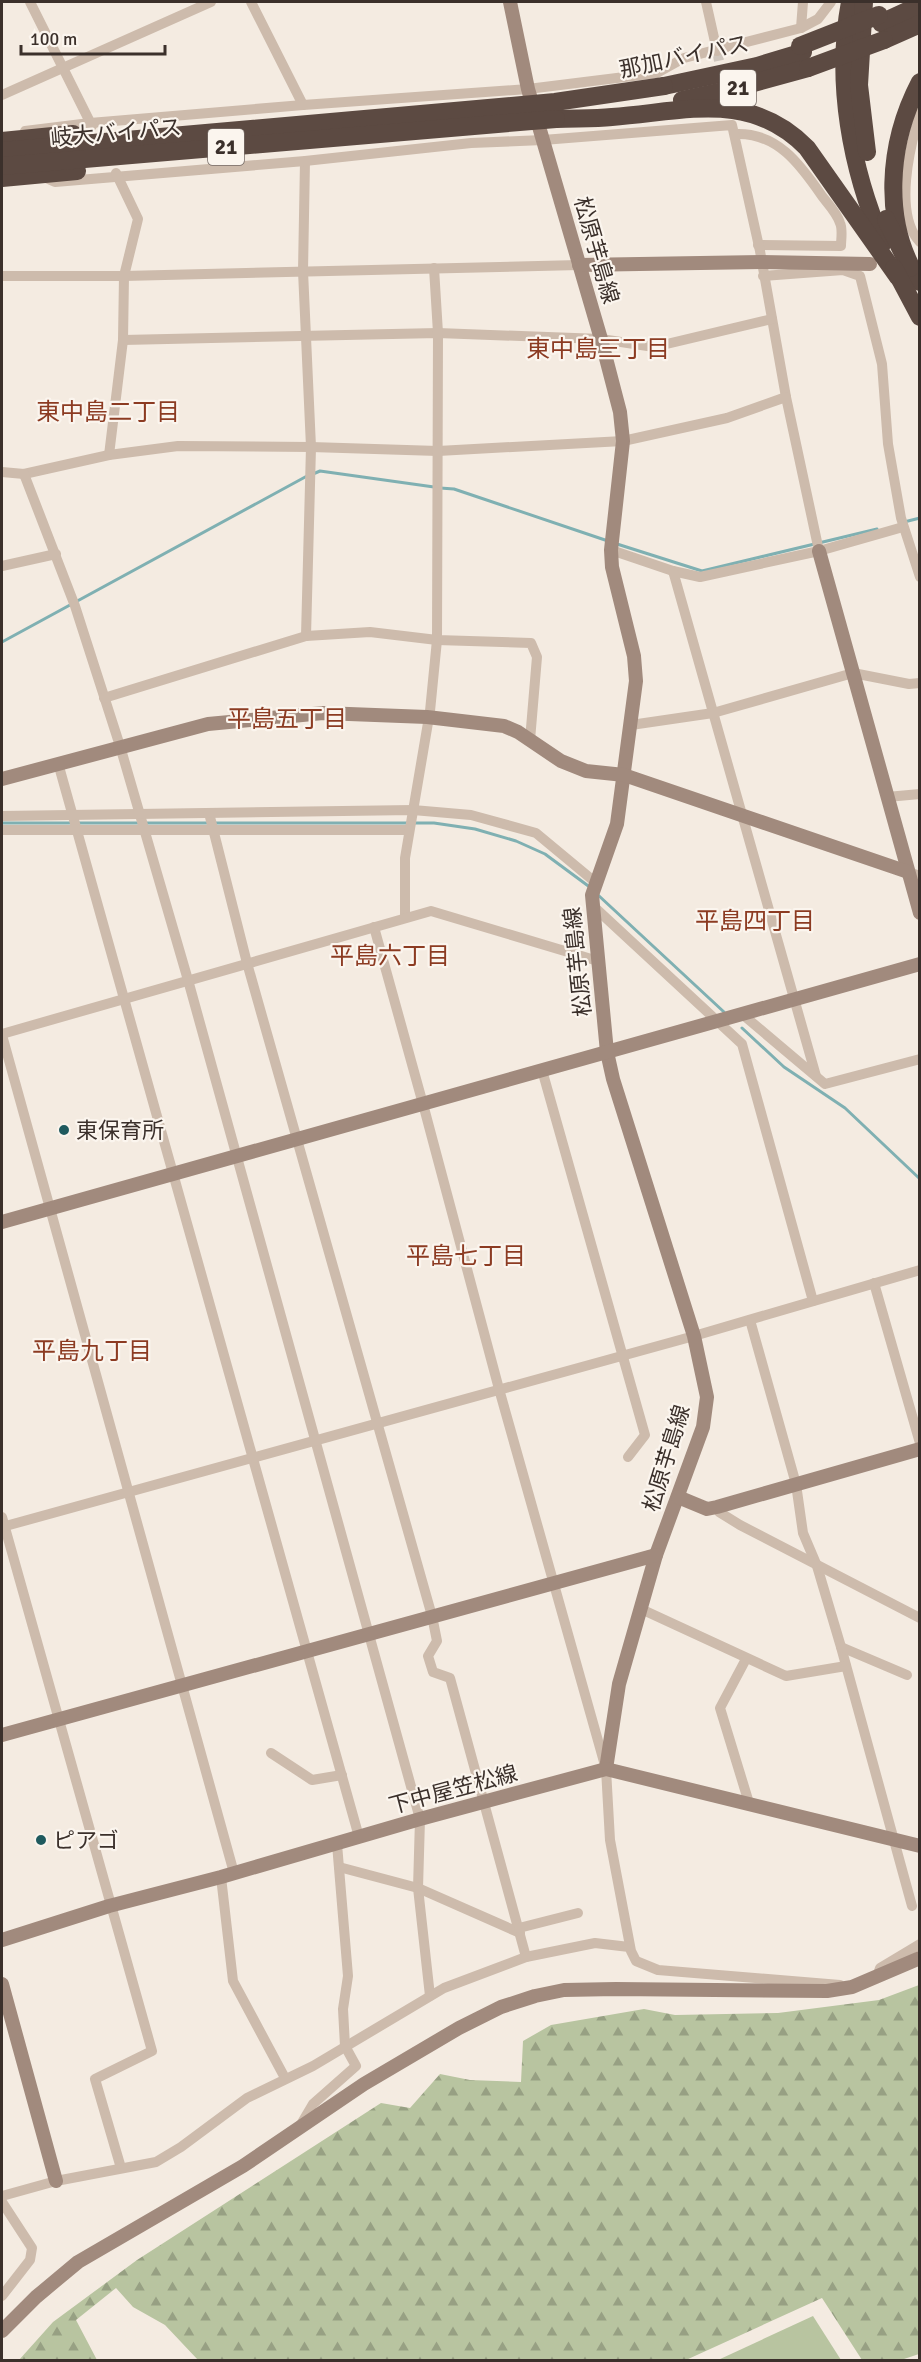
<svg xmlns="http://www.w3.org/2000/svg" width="921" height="2362" font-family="Signika,'Noto Sans JP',sans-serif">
  <defs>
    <pattern id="forest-firs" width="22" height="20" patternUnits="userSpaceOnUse" patternTransform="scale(1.5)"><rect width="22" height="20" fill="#b8c4a0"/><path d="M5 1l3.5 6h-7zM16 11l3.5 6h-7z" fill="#97a083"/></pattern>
  </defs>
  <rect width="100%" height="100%" fill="#f4ebe1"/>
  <!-- forest -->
  <polygon fill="url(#forest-firs)" points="919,1985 919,2354 901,2360 862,2360 822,2298 686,2360 198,2360 165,2325 133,2307 116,2288 76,2320 97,2360 19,2360 53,2322 137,2260 381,2103 410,2108 440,2074 470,2080 521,2082 523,2041 551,2025 644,2009 675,2015 778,2013 879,2000"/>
  <!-- pitch -->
  <polygon fill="#b8c4a0" points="813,2316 841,2360 718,2360"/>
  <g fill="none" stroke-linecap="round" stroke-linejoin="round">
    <!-- stream -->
    <g stroke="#7fb0b2" stroke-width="3">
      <polyline points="313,474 320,471 434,487"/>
      <polyline points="440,488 454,489 608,541"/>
      <polyline points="904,522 920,518"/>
      <polyline points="617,544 702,571 877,529"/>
      <polyline points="2,642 307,476"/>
      <polyline points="2,823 139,823"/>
      <polyline points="146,823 208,823"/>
      <polyline points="215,823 434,823 475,829 516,841 545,854 591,888"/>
      <polyline points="598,895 724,1012"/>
      <polyline points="742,1028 784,1067 845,1108 920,1179"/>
    </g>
    <!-- street-tunnel -->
    <polyline stroke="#cfc6bd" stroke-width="10" stroke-dasharray="10 5" stroke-linecap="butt" points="717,51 730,115"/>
    <!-- street -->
    <g stroke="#cdbbac" stroke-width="10">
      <polyline points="30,2 92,126"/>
      <polyline points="251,2 303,105"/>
      <polyline points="706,2 717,51"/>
      <polyline points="801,28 803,2"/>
      <polyline points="2,95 211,2"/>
      <path d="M920 113C910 146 893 214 920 242"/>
      <polyline points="25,131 90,123 303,105 528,89 657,73 684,58 801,28 818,19 831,2"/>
      <path d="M735 134C777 132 800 164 822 196 828 204 837 213 840 223 843 229 841 239 841 246L758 245"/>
      <polyline points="305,161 303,271 311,447 306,636"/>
      <polyline points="46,178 55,182 305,161 471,143 543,140 732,125 760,251 786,397 819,551"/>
      <polyline points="2,276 124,276 579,265"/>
      <polyline points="763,276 843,270 860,276 882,364 888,444 901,518 920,577"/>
      <polyline points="123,340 438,333 601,339 654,347 772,319"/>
      <polyline points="109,455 123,340 124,276 138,219 116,173"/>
      <polyline points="2,472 24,474 109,455 178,446 311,447 438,451 623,441 727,418 786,397"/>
      <polyline points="24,474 75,606 120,746 188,980 420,1819 418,1888 430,1996"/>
      <polyline points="611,550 673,571 700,577 819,551 903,527"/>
      <polyline points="2,566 56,554"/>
      <polyline points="673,571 816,1076"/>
      <polyline points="104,698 306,636 370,632 437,640 531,643 537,657 530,740"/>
      <polyline points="631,725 713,713 853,673 909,684 920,683"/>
      <polyline points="58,763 359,1837"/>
      <polyline points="887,797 920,794"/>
      <polyline points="209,813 247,963 432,1616 437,1641 428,1656 433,1672 450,1678 526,1957"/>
      <polyline points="2,816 413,810 471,815 536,833 595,882"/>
      <polyline points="2,830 409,830"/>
      <polyline points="908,872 920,876"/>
      <polyline points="592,905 742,1044 813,1301"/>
      <polyline points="405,918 405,858 430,711 437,640 438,333 434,268"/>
      <polyline points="374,927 423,1104 499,1389 606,1769 610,1840 631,1951 636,1961 658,1970 840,1985"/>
      <polyline points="742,1014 825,1084 920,1059"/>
      <polyline points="2,1034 431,911 598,961"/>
      <polyline points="2,1035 234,1873"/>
      <polyline points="542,1070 645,1435 628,1457"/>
      <polyline points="874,1283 920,1443"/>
      <polyline points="750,1320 796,1484 803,1533 817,1566 841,1647 912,1906"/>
      <polyline points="717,1507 719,1512 740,1525 920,1618"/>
      <polyline points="2,1517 152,2051 95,2079 121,2168"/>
      <polyline points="2,1527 694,1336 920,1270"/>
      <polyline points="641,1609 786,1676 846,1666"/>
      <polyline points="841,1647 907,1675"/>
      <polyline points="746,1659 720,1708 749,1803"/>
      <polyline points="271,1753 312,1780 342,1775"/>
      <polyline points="339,1867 418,1888 520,1933"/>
      <polyline points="221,1877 233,1981 285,2078"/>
      <polyline points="519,1928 578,1913"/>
      <polyline points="877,1977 880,1968 920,1944"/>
      <polyline points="300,2126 313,2104 356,2066 345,2046 343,2009 348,1976 337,1844"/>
      <polyline points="2,2196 56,2181 156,2162 181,2147 247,2098 313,2066 444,1988 526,1957 595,1943 629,1947"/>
      <polyline points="2,2202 32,2248 30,2260 2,2296"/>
    </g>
    <!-- secondary -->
    <g stroke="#a18a7d" stroke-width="14">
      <polyline points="510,2 528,89 601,339 620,412 623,441 611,550 612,567 634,656 636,681 617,824 592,895 607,1052 613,1079 694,1336 707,1397 703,1427 656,1555 619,1684 606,1769"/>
      <polyline points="579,265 761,262 870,264"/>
      <polyline points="819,551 920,913"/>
      <polyline points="2,779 208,724 323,713 427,717 504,726 518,732 561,761 586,771 624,775 908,872"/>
      <polyline points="2,1222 920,964"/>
      <polyline points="678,1497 707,1509 717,1507 920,1449"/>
      <polyline points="2,1735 656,1555"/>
      <polyline points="2,1940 109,1906 221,1877 420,1819 606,1769 920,1846"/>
      <polyline points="2,1984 56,2181"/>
      <polyline points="2,2331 36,2297 78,2262 243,2166 364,2084 459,2028 501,2007 535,1996 564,1990 616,1989 827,1991 852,1987 920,1958"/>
    </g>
    <!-- highway -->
    <g stroke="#5c4a42" stroke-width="18">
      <path d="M850 2C835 82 851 169 883 243"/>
      <polyline points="864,2 859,85 867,152"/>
      <polyline points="881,23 920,5"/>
      <polyline points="884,40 920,24"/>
      <path d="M920 82C888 143 881 223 920 282"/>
      <polyline points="664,86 757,66 803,52"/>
      <polyline points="682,100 732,89 808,68"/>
      <path d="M556 119C575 118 593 119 612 117 684 112 749 89 807 148L898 277"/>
      <polyline points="2,141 73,134"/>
      <polyline points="2,178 77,171"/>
      <polyline points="886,219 910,268"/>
      <polyline points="894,268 920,317"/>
    </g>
    <!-- highway-bridge -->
    <g stroke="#5c4a42" stroke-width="18">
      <polyline points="800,46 879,15"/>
      <polyline points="808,68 884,40"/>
      <polyline points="2,151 555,102 664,86"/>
      <polyline points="2,166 556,119"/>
    </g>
  </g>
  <!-- markers -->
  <g fill="#1f5a5e" stroke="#fbf5ee" stroke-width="2">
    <circle cx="64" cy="1130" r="6"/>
    <circle cx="41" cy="1840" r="6"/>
  </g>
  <g text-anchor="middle" stroke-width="4.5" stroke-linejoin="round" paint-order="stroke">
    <!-- shield labels -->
    <g fill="#fbf5ee" stroke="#756b66" stroke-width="1.5">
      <rect x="720" y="70" width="36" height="36" rx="4.5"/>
      <rect x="208" y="129" width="36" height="36" rx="4.5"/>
    </g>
    <g font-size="21" font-weight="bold" fill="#3b302b">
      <text x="738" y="95">21</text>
      <text x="226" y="154">21</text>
    </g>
    <!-- street labels -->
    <g font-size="22" fill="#3b302b" stroke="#fbf5ee">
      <text transform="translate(684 56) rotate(-12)" y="8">那加バイパス</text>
      <text transform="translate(116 132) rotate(-5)" y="8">岐大バイパス</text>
      <text transform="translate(597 250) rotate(74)" y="8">松原芋島線</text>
      <text transform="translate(577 962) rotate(-96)" y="8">松原芋島線</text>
      <text transform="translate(666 1458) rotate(-73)" y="8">松原芋島線</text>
      <text transform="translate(453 1789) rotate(-15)" y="8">下中屋笠松線</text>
    </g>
    <!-- poi labels -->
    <g font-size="22" fill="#3b302b" stroke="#fbf5ee" text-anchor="start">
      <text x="76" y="1138">東保育所</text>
      <text x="53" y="1848">ピアゴ</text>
    </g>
    <!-- neighbourhood labels -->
    <g font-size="24" fill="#8c3b22" stroke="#fbf5ee">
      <text x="598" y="357">東中島三丁目</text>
      <text x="108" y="420">東中島二丁目</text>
      <text x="287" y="727">平島五丁目</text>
      <text x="755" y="929">平島四丁目</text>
      <text x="390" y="964">平島六丁目</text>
      <text x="466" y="1264">平島七丁目</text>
      <text x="92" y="1359">平島九丁目</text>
    </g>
  </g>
  <!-- border -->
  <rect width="921" height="2362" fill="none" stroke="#3b302b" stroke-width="6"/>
  <!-- scale -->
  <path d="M21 45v9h144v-9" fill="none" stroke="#3b302b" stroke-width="3"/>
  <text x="30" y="45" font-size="18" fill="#3b302b" stroke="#fbf5ee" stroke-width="4.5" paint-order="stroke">100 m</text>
</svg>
